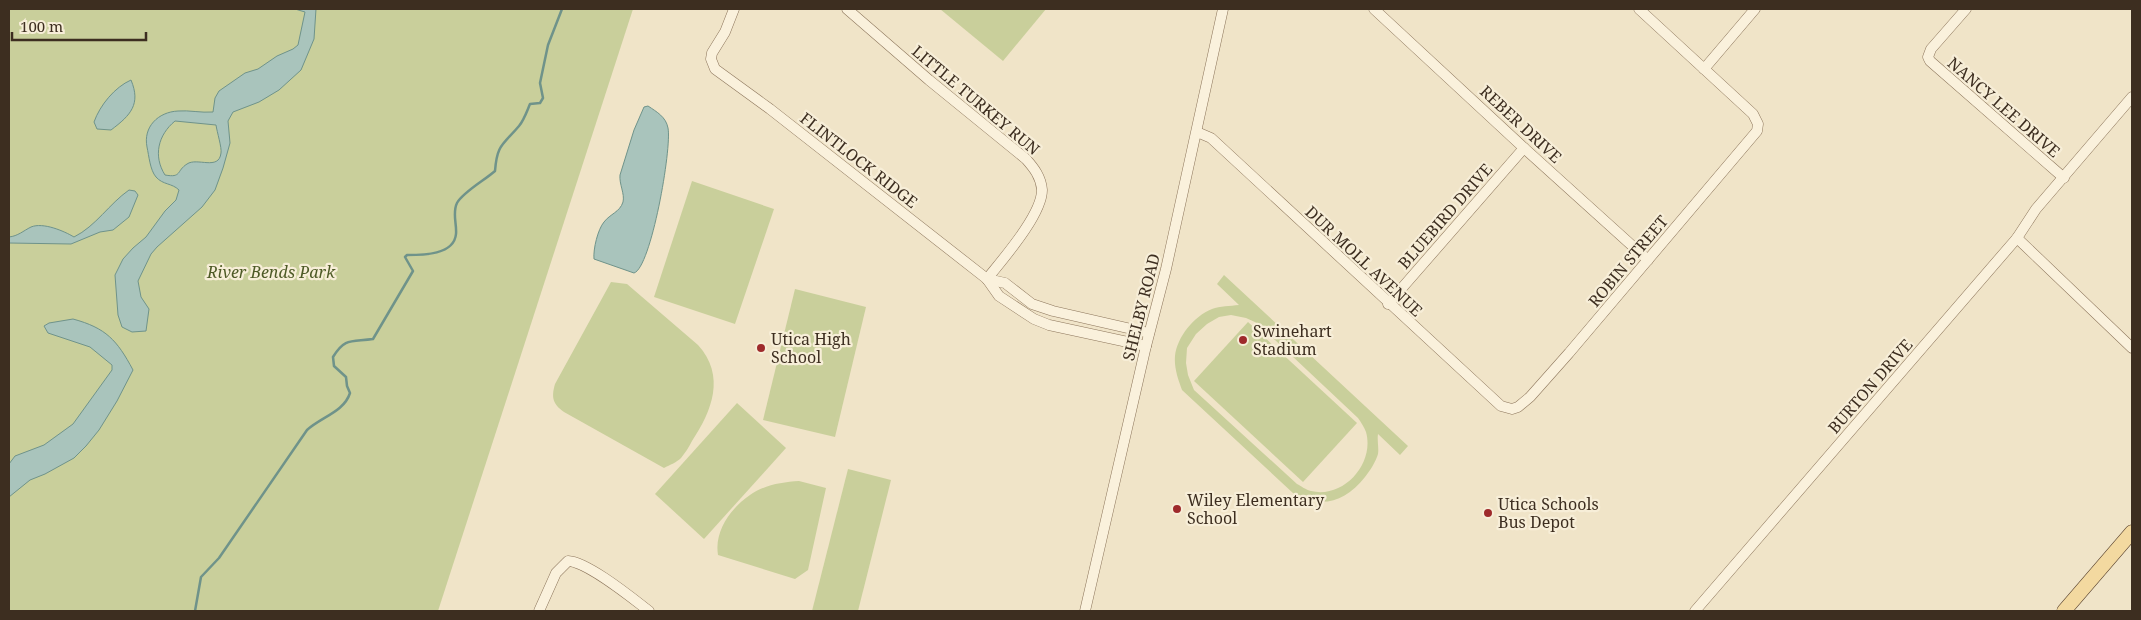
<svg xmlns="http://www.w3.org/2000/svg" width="2141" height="620" font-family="'Noto Serif',serif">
  <rect width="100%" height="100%" fill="#f0e4c8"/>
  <!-- green -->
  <g fill="#c9cf9b" fill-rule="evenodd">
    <polygon points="9,9 633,9 438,611 9,611"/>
    <polygon points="940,9 1046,9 1003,61"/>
    <polygon points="692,181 774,209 735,324 654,297"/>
    <path d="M1224 275 1408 446 1400 455 1378 434C1377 440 1379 448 1378 454 1376 461 1370 471 1365 477 1345 502 1322 509 1294 494L1182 390C1178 379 1174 368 1175 356 1177 337 1194 316 1212 309 1220 306 1230 306 1239 305L1217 284ZM1231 315 1246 318 1257 323 1358 418C1361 422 1364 427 1366 432 1375 464 1343 499 1311 491 1306 490 1301 486 1297 484L1194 390 1188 375 1186 363 1187 348 1196 334 1207 324 1219 317Z"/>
    <path d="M611 282 627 284 698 345C726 376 712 411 692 441 689 447 685 453 681 458 677 462 670 465 664 468L564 412C553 404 551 398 555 384Z"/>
    <polygon points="795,289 866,307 835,437 763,420"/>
    <polygon points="1248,322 1357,423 1303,482 1194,381"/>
    <polygon points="737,403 786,448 704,539 655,494"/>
    <polygon points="848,469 891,480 858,611 812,611"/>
    <path d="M799 481 826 488 808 570 795 579 718 555C714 531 731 508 750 495 764 485 782 482 799 481Z"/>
  </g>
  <!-- water -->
  <g fill="#a9c4bc" stroke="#6f938a" fill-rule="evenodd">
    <path d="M295 9H316L314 39 301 70 279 90 259 102 233 112 228 121 230 143 223 168 215 190 202 207 157 247 151 254 138 281 141 297 149 309 146 331 132 332 122 327 118 315 115 275 123 259 133 248 146 237 165 211 176 200 179 190C172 183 163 185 156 177 150 170 149 156 147 147 143 127 158 112 178 111 189 110 201 113 213 112L215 98 219 91 245 73 258 69 277 56 293 49 298 45 305 12ZM175 121 216 125C217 132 222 148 221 153 219 171 197 157 187 164 176 171 182 178 165 175 153 156 158 135 175 121Z"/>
    <path d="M131 80C141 104 131 115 111 130L97 129 94 122C100 105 115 87 131 80Z"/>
    <path d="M648 106C657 112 666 117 668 128 672 148 651 268 634 273L594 259C593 249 598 229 604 222 610 214 620 212 623 202 625 194 619 184 620 175L634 130 644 107Z"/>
    <path d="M129 190 135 191 138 195 129 217 113 230 100 232 71 244 9 243V237C18 236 23 231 31 227 43 222 64 231 74 237 96 226 109 204 129 190Z"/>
    <path d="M73 319C106 328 117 340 133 370L117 401 99 430 86 446 74 458 45 474 30 480 9 497V464L15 456 44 445 73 424 112 370V365L90 347 48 333 44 326 49 323Z"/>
  </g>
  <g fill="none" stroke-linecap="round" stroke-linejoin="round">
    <!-- stream -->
    <path stroke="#6f938a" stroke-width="2.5" d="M195 611 201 577 219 558 307 430C321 417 344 412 350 393L347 386 346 377 334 366 333 357C345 337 352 342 373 339L413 271 405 257 407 255C423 255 454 255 456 234 457 224 452 213 457 203 463 192 485 180 495 171 497 144 503 145 519 126 524 120 527 111 530 104L540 103 543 98 540 83 548 45 562 9"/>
    <!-- minor casing -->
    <g stroke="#8d765c" stroke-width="11">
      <g id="minor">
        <polyline points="734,9 725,32 712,53 711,59 715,69 770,109 987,279 999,296 1034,319 1049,325 1146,346"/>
        <path d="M847 9 929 80 1026 159C1034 168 1041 177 1042 190 1042 215 1002 260 987 279"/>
        <polyline points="1374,9 1524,148 1648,260"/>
        <polyline points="1966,9 1931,49 1928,57 1930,61 2064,178"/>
        <polyline points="1704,69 1755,9"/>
        <polyline points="1197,132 1211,138 1501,406 1512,409 1518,407 1530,397 1569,353 1757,131 1758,124 1753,114 1639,9"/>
        <polyline points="2017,238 2132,348"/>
        <polyline points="987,279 1005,283 1032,304 1053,311 1149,333"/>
        <polyline points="1388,304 1524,148"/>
        <path d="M539 611 556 573 568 561C588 562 632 598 649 611"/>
        <polyline points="1085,611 1146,346 1166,269 1223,9"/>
        <polyline points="1695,611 2017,238 2036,209 2132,97"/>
      </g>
    </g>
    <!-- major casing -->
    <g stroke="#5b4430" stroke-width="15">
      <polyline id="major" points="2064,611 2132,532"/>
    </g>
    <!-- minor -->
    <use href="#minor" stroke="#faf1dc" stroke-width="10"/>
    <!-- major -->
    <use href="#major" stroke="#f3d9a0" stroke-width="14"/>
  </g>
  <!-- markers -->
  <g fill="#9e2a2b" stroke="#f7eed8" stroke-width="2">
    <circle cx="1243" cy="340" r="5"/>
    <circle cx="761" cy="348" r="5"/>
    <circle cx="1177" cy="509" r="5"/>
    <circle cx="1488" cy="513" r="5"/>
  </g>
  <g text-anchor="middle" stroke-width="4.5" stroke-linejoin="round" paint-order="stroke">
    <!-- street labels -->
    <g font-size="16" fill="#3d2e20" stroke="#f7eed8">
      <text transform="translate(976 100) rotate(40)" y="6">LITTLE TURKEY RUN</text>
      <text transform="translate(2004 107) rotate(41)" y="6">NANCY LEE DRIVE</text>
      <text transform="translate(1521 124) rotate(43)" y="6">REBER DRIVE</text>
      <text transform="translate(859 160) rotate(38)" y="6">FLINTLOCK RIDGE</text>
      <text transform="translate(1445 216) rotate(-49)" y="6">BLUEBIRD DRIVE</text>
      <text transform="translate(1364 261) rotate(43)" y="6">DUR MOLL AVENUE</text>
      <text transform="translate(1628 261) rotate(-50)" y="6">ROBIN STREET</text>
      <text transform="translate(1141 307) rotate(-76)" y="6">SHELBY ROAD</text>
      <text transform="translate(1870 386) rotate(-49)" y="6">BURTON DRIVE</text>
    </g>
    <!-- park labels -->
    <g font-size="16" font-style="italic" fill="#4d5a26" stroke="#f7eed8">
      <text x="271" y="278">River Bends Park</text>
    </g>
    <!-- poi labels -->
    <g font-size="16" fill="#3d2e20" stroke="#f7eed8" text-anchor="start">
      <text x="1253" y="337">Swinehart<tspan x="1253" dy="18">Stadium</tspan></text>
      <text x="771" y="345">Utica High<tspan x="771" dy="18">School</tspan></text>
      <text x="1187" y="506">Wiley Elementary<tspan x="1187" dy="18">School</tspan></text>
      <text x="1498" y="510">Utica Schools<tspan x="1498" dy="18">Bus Depot</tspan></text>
    </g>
  </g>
  <!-- border -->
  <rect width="2141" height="620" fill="none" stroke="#3d2e20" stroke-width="20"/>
  <!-- scale -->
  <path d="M12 32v8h134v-8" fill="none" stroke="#3d2e20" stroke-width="2.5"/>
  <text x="20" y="32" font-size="15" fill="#3d2e20" stroke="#f7eed8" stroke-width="4" paint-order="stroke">100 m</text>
</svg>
